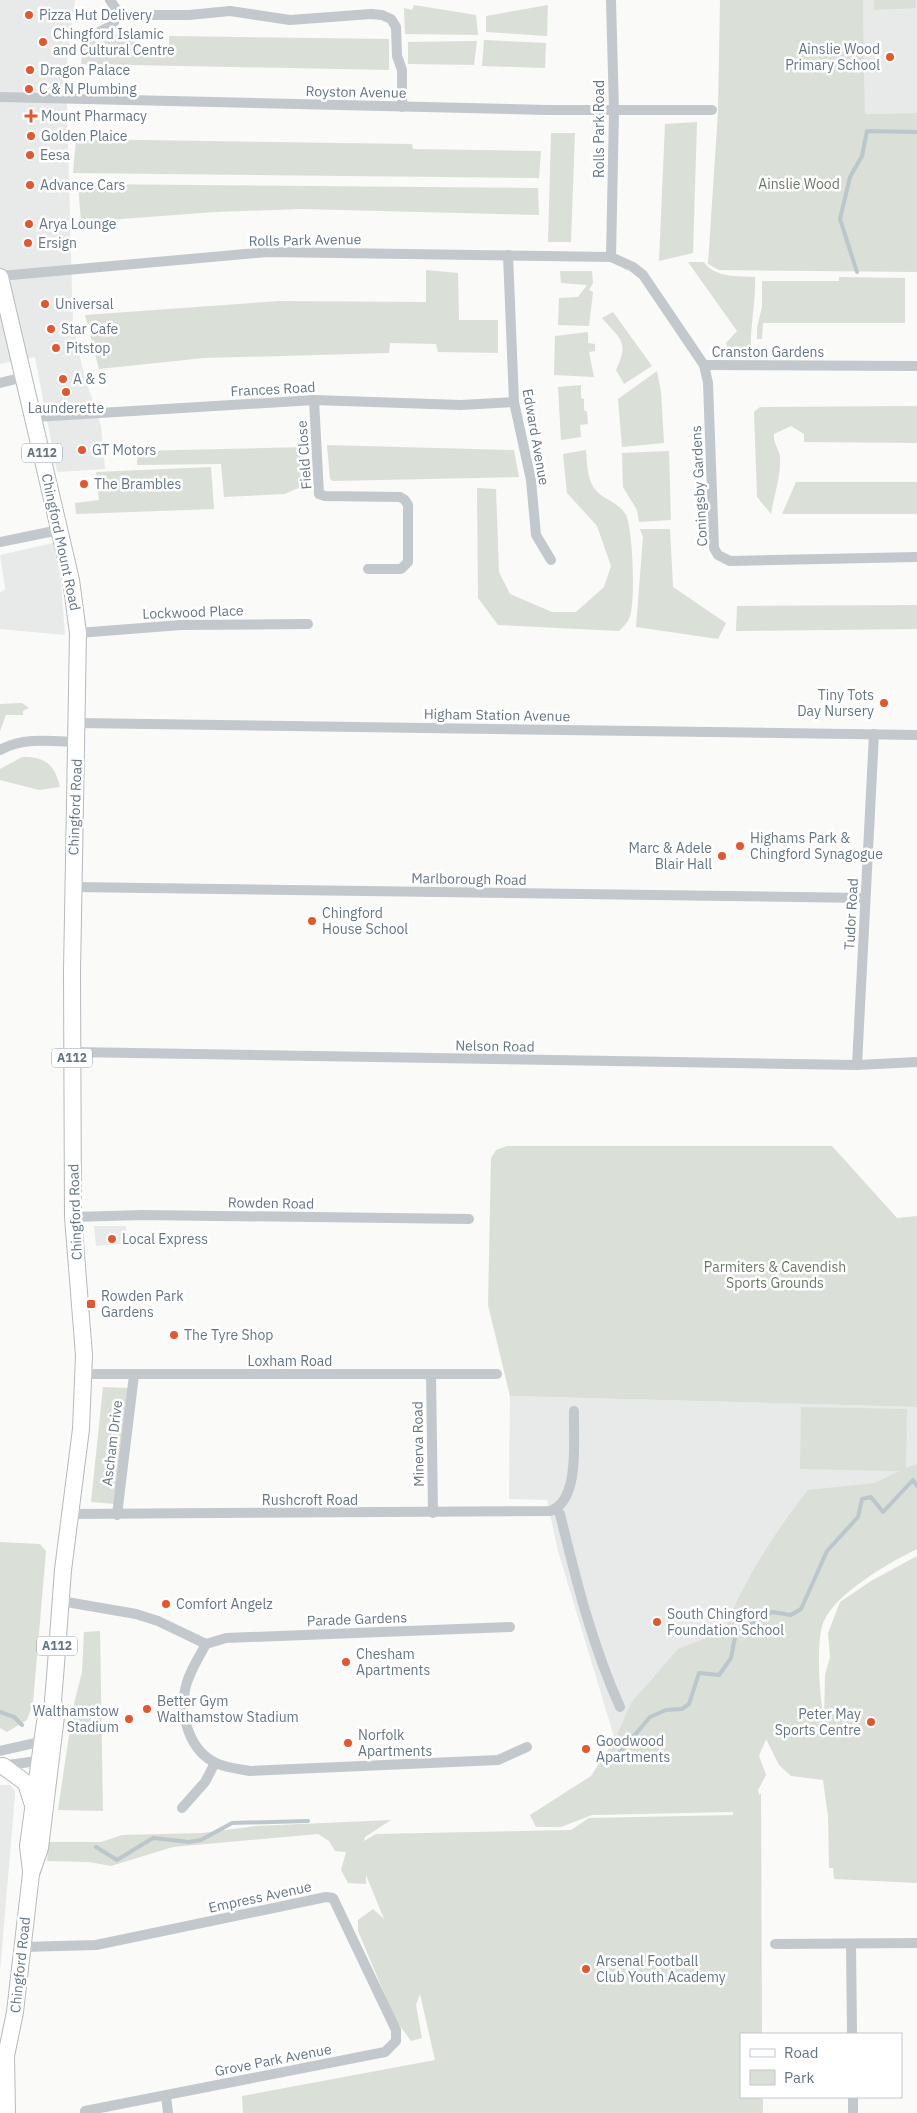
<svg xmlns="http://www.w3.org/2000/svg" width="917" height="2113" font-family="'IBM Plex Sans',sans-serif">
  <rect width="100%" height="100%" fill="#fafaf8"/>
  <!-- built -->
  <g fill="#e8e9e9">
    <polygon points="0,0 75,0 66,71 73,325 84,375 101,426 105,469 57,472 35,357 0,364"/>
    <polygon points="863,0 917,0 917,113 865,114"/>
    <polygon points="53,543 61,581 65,635 0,629 0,593 5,589 0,555"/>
    <polygon points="94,1226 126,1226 129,1243 96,1246"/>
    <polygon points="510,1396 917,1407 917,1477 693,1676 618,1750 558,1551 547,1500 509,1499"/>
    <polygon points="0,1785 10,1785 15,1791 15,1795 0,1972"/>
  </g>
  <!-- green -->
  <g fill="#dadfd7">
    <polygon points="720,0 863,0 865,114 917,113 917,272 719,270 708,264 718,112"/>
    <polygon points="874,0 916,0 916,8 874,10"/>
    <polygon points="414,5 476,15 478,35 405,34 404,8 412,10"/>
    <polygon points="548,5 547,36 486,32 486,16"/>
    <polygon points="109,34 135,36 136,45 169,47 169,36 389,39 389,70 81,64 83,41"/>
    <polygon points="484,40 546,43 545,68 482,66"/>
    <polygon points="477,41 474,65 408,64 408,42"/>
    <polygon points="697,122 693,253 659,261 665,124"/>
    <polygon points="551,133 575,133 571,242 548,242"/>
    <polygon points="76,139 412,144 413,149 541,151 539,178 73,173"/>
    <polygon points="78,184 538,188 539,215 301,209 215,212 81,222"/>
    <path d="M688 262H704C714 278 739 276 755 277 756 302 750 325 751 350H728L726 343 737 331Z"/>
    <polygon points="426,270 458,273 459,320 498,320 498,353 438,352 436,344 390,343 389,353 204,358 99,369 85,315 279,301 426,302"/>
    <polygon points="560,271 592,271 593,283 589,290 593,292 589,326 558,325 559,298 578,297 587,285 561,283"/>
    <polygon points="839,277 905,278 905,323 763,323 762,339 757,339 757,328 762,307 762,281 839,281"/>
    <path d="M613 312 652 366 624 384 616 370C630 342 620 339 602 318Z"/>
    <polygon points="588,332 588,343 595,344 595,351 589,352 594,377 554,375 555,336"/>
    <polygon points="657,371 661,392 664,443 622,447 618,399"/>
    <polygon points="581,385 581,398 584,399 584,410 587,412 588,424 580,425 581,437 561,440 558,387"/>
    <path d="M917 406V443L804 442V434L791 426 774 434C773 443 779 449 780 457 781 477 774 495 771 514L757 497 754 412 760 407Z"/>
    <polygon points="327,445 514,450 519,477 333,481 330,479"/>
    <polygon points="306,447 305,485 285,494 224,497 221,464 137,465 138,451"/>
    <path d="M586 450C587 462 587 478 594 488 602 500 618 501 626 515 633 529 636 605 629 619 627 623 622 628 619 631L498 625 478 598 477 488 496 489 499 572 510 594 552 612H576L604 587 611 566 597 526 567 493 563 454Z"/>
    <polygon points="669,451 671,520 639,522 637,510 623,487 622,453"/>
    <polygon points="211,467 214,509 76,514 75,503 99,500 96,472"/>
    <polygon points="796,482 917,482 917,514 782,514"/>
    <polygon points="640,529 670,529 673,587 726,623 718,639 636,627 643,537"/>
    <polygon points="917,605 917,629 736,631 737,606"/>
    <polygon points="22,703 29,708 23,711 23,715 6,715 0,731 0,704"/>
    <path d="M22 757C45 756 55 765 60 787L39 790 0 780V769Z"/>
    <polygon points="507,1146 832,1146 897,1218 917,1216 917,1407 510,1396 488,1305 491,1158 496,1150"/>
    <polygon points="103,1387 129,1388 116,1504 91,1502"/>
    <path d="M801 1407 907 1409 906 1468 917 1464V1549C889 1563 837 1592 824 1621 815 1639 820 1700 824 1720L825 1675 830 1657 828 1633 840 1602 871 1581 917 1556V1883L834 1879 833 1868H829L828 1816 823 1780 791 1776 779 1765 766 1739 759 1756 766 1775 758 1790 759 1795 761 1793 762 2034H741V2097H763V2113H243L242 2096 435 2060 420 1994 416 2005 422 2038 411 2041 395 2019 358 1931V1920L373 1909 384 1919 366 1875V1884L348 1883 341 1870 346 1852 335 1851 329 1841 318 1834 173 1847 111 1866 89 1862 47 1861 49 1842H101L122 1835 202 1833 256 1826 391 1820 365 1837 364 1841 376 1834 571 1830 589 1818 733 1815V1812L592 1815 561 1827H536L530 1815 591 1776 616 1737 631 1703 678 1649 724 1631C745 1578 773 1535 808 1490L875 1483 899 1471 800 1469Z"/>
    <polygon points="0,1542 40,1544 46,1551 33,1703 27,1720 7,1732 0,1728"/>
    <polygon points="100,1631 103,1811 58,1810 73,1708 82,1672 84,1632"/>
  </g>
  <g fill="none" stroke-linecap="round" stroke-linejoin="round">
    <!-- stream -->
    <g stroke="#bbc7cb" stroke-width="4">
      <polyline points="857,272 840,219 850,177 862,156 867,131 917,132"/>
      <polyline points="0,1712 14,1717 22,1725"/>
      <polyline points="612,1762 650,1717 666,1710 682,1709 689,1704 699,1673 719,1675 731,1658 736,1632 772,1612 791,1615 801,1609 827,1551 858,1517 862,1499 871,1497 883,1512 913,1480 917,1486"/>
      <polyline points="96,1847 117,1860 153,1838 189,1842 201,1840 232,1823 308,1821"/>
    </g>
    <!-- street-tunnel -->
    <polyline stroke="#d5d9db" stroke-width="10" stroke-dasharray="10 5" stroke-linecap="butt" points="135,15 154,15"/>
    <!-- primary casing -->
    <g stroke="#b5babe" stroke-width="18">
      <g id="primary">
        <polyline points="0,277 71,580 78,633 72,972 73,1217 84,1355 81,1429 63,1570 55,1677 53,1700 56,1716 40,1848 31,1874 15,2012 6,2056 7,2113"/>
        <polyline points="3,1766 26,1783 32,1802"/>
        <polyline points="31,1871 28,1846 45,1722"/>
      </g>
    </g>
    <!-- street -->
    <g stroke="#c3c8cc" stroke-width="10">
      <polyline points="110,0 118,12"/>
      <polyline points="154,15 189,15 230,11 290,20 371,14 382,15 391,19 396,27 397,56 402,70 402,107"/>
      <polyline points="95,34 113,25 118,12 126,15 135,15"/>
      <polyline points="0,97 548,110 712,110"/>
      <polyline points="508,255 514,402 531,480 536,535 551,560"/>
      <polyline points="611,257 614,111 611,0"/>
      <polyline points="0,276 268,252 611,257 633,267 643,275 704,365 708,383 714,548 718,555 730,561 917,557"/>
      <polyline points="704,365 917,366"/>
      <polyline points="0,383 24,377"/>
      <polyline points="314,400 319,494 325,496 400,497 405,500 408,505 408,562 401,569 368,569"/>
      <polyline points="34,417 314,400 461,405 514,402"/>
      <polyline points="0,542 59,530"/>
      <polyline points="78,633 181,625 308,624"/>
      <polyline points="77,723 917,735"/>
      <path d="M0 750C24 737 51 741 77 742"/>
      <polyline points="73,887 865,898"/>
      <polyline points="72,1052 857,1065 917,1062"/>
      <polyline points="857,1065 874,734"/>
      <polyline points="73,1217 143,1215 469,1219"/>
      <polyline points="84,1374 497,1374"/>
      <polyline points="431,1374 433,1513"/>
      <path d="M556 1509 560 1514C576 1580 592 1645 620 1707"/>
      <path d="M71 1514 550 1511C581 1501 573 1437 574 1411"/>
      <polyline points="117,1515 134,1375"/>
      <polyline points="61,1601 136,1614 158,1621 206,1644"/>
      <path d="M510 1627 226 1638 206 1644C198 1659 188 1674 185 1690 180 1717 190 1751 216 1763 227 1768 239 1769 250 1771L498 1760 527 1747"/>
      <polyline points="0,1751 48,1740"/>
      <polyline points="1,1766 44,1760"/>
      <polyline points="182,1808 205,1782 215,1763"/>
      <polyline points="775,1944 917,1943"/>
      <polyline points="851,1944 852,2034"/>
      <polyline points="22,1947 96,1945 326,1897 333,1898 396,2030 396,2041 385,2052 85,2111"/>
      <polyline points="166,2096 168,2113"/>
      <polyline points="853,2097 853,2113"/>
    </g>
    <!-- primary -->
    <use href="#primary" stroke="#fff" stroke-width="16"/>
  </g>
  <!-- markers -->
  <g fill="#e4572e" stroke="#fff" stroke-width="2">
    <circle cx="29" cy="15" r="5"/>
    <circle cx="43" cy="42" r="5"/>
    <circle cx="890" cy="57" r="5"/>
    <circle cx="30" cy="70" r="5"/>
    <circle cx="29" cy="89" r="5"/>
    <path d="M28.5 108.5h5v5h5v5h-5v5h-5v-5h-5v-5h5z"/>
    <circle cx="31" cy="136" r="5"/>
    <circle cx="30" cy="155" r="5"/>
    <circle cx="30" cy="185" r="5"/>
    <circle cx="29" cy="224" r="5"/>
    <circle cx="28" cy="243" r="5"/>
    <circle cx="45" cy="304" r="5"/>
    <circle cx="51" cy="329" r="5"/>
    <circle cx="56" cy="348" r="5"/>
    <circle cx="63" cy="379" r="5"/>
    <circle cx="66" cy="392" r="5"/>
    <circle cx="82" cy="450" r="5"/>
    <circle cx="84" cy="484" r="5"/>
    <circle cx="884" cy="703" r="5"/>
    <circle cx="740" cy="846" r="5"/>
    <circle cx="722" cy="856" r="5"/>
    <circle cx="312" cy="921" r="5"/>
    <circle cx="112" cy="1239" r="5"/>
    <rect x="86" y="1299" width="10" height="10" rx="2.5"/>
    <circle cx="174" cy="1335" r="5"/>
    <circle cx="166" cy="1604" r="5"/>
    <circle cx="657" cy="1622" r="5"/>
    <circle cx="346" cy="1662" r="5"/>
    <circle cx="147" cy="1709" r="5"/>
    <circle cx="129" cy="1719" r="5"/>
    <circle cx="871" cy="1722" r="5"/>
    <circle cx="348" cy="1743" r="5"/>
    <circle cx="586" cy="1749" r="5"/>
    <circle cx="586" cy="1969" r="5"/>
  </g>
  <g text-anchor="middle" stroke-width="5" stroke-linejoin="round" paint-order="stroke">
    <!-- shield labels -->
    <g fill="#fff" stroke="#939fa8" stroke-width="1">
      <rect x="22" y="443.5" width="40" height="19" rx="4"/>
      <rect x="52" y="1048.5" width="40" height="19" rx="4"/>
      <rect x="37" y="1636.5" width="40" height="19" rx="4"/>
    </g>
    <g font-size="12" font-weight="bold" fill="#657683">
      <text x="42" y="457">A112</text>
      <text x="72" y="1062">A112</text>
      <text x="57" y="1650">A112</text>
    </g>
    <!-- poi labels -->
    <g font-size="14" fill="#657683" stroke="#fff" text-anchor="start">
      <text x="39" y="20">Pizza Hut Delivery</text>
      <text x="53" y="39">Chingford Islamic<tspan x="53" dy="16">and Cultural Centre</tspan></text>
      <text x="880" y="54" text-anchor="end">Ainslie Wood<tspan x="880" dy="16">Primary School</tspan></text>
      <text x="40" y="75">Dragon Palace</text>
      <text x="39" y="94">C &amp; N Plumbing</text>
      <text x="41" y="121">Mount Pharmacy</text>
      <text x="41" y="141">Golden Plaice</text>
      <text x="40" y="160">Eesa</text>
      <text x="40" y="190">Advance Cars</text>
      <text x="39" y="229">Arya Lounge</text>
      <text x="38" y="248">Ersign</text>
      <text x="55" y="309">Universal</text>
      <text x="61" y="334">Star Cafe</text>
      <text x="66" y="353">Pitstop</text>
      <text x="73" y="384">A &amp; S</text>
      <text x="66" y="413" text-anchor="middle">Launderette</text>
      <text x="92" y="455">GT Motors</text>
      <text x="94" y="489">The Brambles</text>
      <text x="874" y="700" text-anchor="end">Tiny Tots<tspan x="874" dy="16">Day Nursery</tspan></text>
      <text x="750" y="843">Highams Park &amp;<tspan x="750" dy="16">Chingford Synagogue</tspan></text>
      <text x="712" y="853" text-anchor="end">Marc &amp; Adele<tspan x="712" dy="16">Blair Hall</tspan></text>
      <text x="322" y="918">Chingford<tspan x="322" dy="16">House School</tspan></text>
      <text x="122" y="1244">Local Express</text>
      <text x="101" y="1301">Rowden Park<tspan x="101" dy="16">Gardens</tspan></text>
      <text x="184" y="1340">The Tyre Shop</text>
      <text x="176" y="1609">Comfort Angelz</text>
      <text x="667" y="1619">South Chingford<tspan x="667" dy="16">Foundation School</tspan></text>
      <text x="356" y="1659">Chesham<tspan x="356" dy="16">Apartments</tspan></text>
      <text x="157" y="1706">Better Gym<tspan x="157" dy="16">Walthamstow Stadium</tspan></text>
      <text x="119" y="1716" text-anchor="end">Walthamstow<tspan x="119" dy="16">Stadium</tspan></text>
      <text x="861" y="1719" text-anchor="end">Peter May<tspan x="861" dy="16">Sports Centre</tspan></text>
      <text x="358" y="1740">Norfolk<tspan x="358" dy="16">Apartments</tspan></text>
      <text x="596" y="1746">Goodwood<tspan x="596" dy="16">Apartments</tspan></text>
      <text x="596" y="1966">Arsenal Football<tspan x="596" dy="16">Club Youth Academy</tspan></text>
    </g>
    <!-- street labels -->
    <g font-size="14" fill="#657683" stroke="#fff">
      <text transform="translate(356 92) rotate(1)" y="5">Royston Avenue</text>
      <text transform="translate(599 129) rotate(-90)" y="5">Rolls Park Road</text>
      <text transform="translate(305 240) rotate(-1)" y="5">Rolls Park Avenue</text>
      <text x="768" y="357">Cranston Gardens</text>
      <text transform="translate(273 389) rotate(-3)" y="5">Frances Road</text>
      <text transform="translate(536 437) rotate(80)" y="5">Edward Avenue</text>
      <text transform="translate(304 455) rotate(-94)" y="5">Field Close</text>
      <text transform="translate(699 486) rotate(-93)" y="5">Coningsby Gardens</text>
      <text transform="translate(61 542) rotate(78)" y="5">Chingford Mount Road</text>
      <text transform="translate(193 612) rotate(-2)" y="5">Lockwood Place</text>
      <text transform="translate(497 715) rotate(1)" y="5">Higham Station Avenue</text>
      <text transform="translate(75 807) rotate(-88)" y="5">Chingford Road</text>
      <text transform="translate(469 879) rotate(1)" y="5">Marlborough Road</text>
      <text transform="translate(851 914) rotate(-87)" y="5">Tudor Road</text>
      <text transform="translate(495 1046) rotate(1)" y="5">Nelson Road</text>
      <text transform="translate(271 1203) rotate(1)" y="5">Rowden Road</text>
      <text transform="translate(75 1212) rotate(-92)" y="5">Chingford Road</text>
      <text x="290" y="1366">Loxham Road</text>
      <text transform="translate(112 1443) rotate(-83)" y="5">Ascham Drive</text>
      <text transform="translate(418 1444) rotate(-91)" y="5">Minerva Road</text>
      <text x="310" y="1505">Rushcroft Road</text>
      <text transform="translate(357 1619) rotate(-2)" y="5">Parade Gardens</text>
      <text transform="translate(260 1897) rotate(-12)" y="5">Empress Avenue</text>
      <text transform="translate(20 1965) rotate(-84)" y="5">Chingford Road</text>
      <text transform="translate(273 2060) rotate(-11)" y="5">Grove Park Avenue</text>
    </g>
    <!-- park labels -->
    <g font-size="14" fill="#687a64" stroke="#fff">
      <text x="799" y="189">Ainslie Wood</text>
      <text x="775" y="1272">Parmiters &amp; Cavendish<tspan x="775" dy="16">Sports Grounds</tspan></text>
    </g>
  </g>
  <!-- legend -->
  <rect x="740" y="2033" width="162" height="65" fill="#ffffff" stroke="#c1c8cd"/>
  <rect x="750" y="2049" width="25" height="8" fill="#ffffff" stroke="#c1c8cd"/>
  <text x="784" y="2058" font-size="15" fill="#657683">Road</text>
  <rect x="750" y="2070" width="25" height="15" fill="#dadfd7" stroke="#c1c8cd"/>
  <text x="784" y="2083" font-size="15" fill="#657683">Park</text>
</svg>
